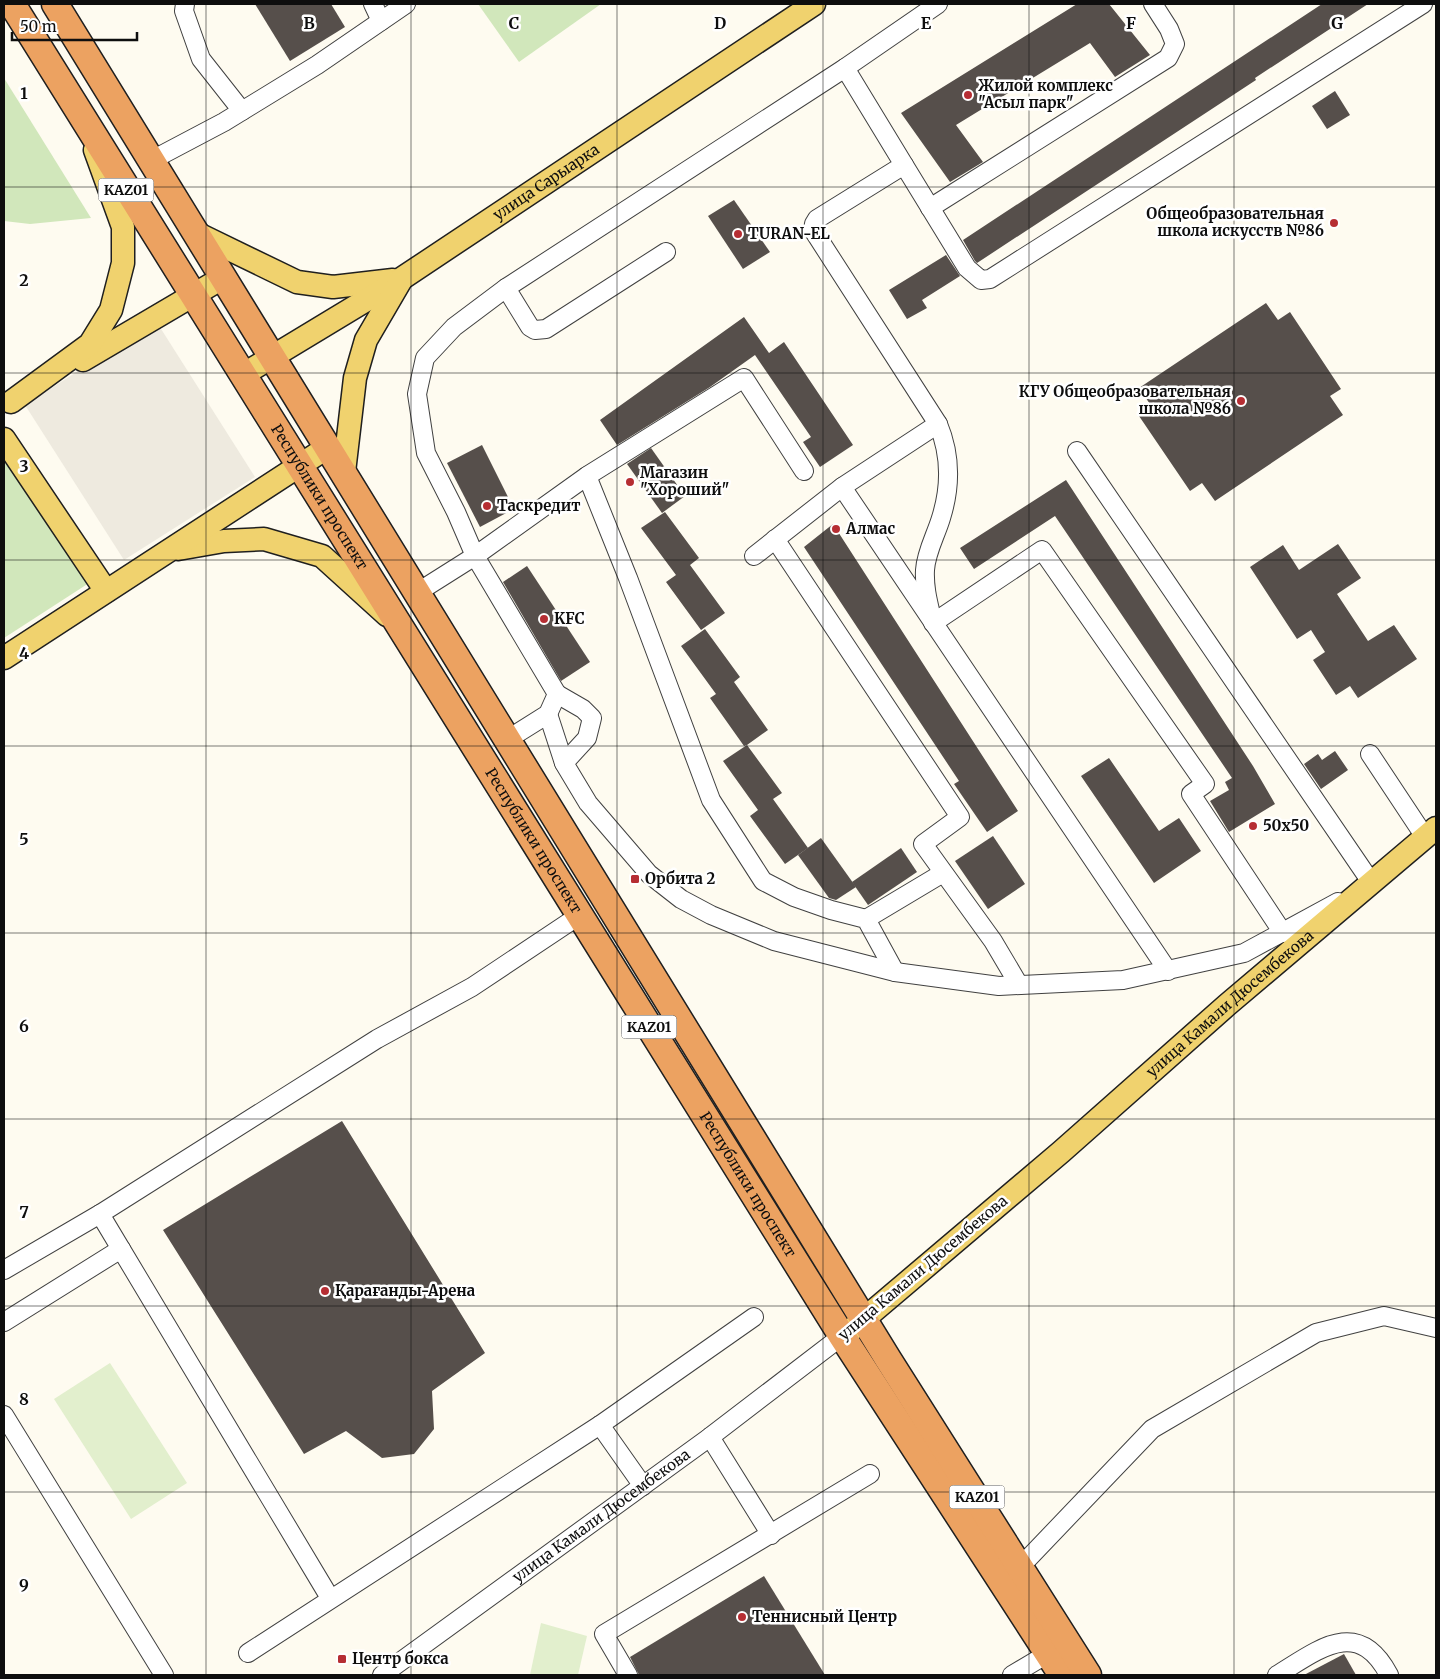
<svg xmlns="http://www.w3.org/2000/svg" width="1440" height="1679" font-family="Merriweather,serif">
  <rect width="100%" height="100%" fill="#fefbf0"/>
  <!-- green -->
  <g fill="#d1e7bb">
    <polygon points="478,4 601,4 519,62"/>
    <polygon points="4,78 91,218 30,224 4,221"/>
    <polygon points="4,443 89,583 4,638"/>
  </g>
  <!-- pitch -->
  <g fill="#e2efcd">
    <polygon points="110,1363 187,1483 131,1519 54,1399"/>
    <polygon points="541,1623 587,1636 578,1675 530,1675"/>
  </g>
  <!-- plaza -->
  <polygon fill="#eeeadf" points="156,321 255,477 124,560 25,405"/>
  <!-- building -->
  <g fill="#564f4b">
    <polygon points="255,4 331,4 345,27 290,61"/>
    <polygon points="1077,4 1109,4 1150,55 1115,77 1090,43 956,125 983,162 950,182 901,113"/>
    <polygon points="1322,4 1368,4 1255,78 1256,80 977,263 975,261 963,240"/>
    <polygon points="1335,91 1350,115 1327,129 1312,106"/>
    <polygon points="734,200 770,252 743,269 708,216"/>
    <polygon points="946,255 960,276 922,300 927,308 907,319 889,290"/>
    <polygon points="1266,303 1278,320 1290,312 1341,389 1330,396 1343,415 1215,501 1202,483 1190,491 1139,416 1152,407 1139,388"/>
    <polygon points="744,317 769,353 784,342 853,445 820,467 803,442 811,437 755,355 710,387 617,445 600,420"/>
    <polygon points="482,445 514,509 480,527 447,463"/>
    <polygon points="651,448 685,496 662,513 627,464"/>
    <polygon points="1066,480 1253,766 1275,804 1229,832 1210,801 1229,790 1225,782 1232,778 1055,516 974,569 960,548"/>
    <polygon points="665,512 699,558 690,565 725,613 701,630 666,582 676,575 641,528"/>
    <polygon points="833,524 1018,811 987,832 954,784 959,781 804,547"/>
    <polygon points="1338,544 1361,578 1337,594 1368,641 1394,625 1417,659 1358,698 1350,686 1336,695 1313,660 1325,652 1311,630 1297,639 1250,567 1283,545 1299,570"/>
    <polygon points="527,566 590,662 561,681 503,582"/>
    <polygon points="705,629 740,677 734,682 768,730 747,745 782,793 773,799 808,848 785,864 750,816 758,810 723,761 747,745 744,746 710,698 716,694 681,646"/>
    <polygon points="1335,751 1348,770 1321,789 1304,764 1318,754 1322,760"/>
    <polygon points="1109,758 1159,831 1179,818 1201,851 1154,883 1081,776"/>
    <polygon points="993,836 1025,884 988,909 955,861"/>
    <polygon points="821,838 856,887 836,900 829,898 798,855"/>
    <polygon points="901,848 917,872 868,905 852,882"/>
    <polygon points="342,1121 485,1353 432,1391 434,1429 414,1454 382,1458 346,1431 304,1454 163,1230"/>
    <polygon points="764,1576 825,1675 639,1675 630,1657"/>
    <polygon points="1344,1654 1356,1675 1304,1675"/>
  </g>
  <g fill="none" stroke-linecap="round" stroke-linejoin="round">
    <!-- minor casing -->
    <g stroke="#414141" stroke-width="20">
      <g id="minor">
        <polyline points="185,4 184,11 201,59 242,111"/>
        <polyline points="373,4 381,21"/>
        <polyline points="152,160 224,122 317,65 406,4"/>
        <polyline points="904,165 967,268 981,280 990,279 1423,4"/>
        <polyline points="930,208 1168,58 1175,44 1169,29 1153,4"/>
        <polyline points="506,288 530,327 535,330 546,329 666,252"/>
        <path d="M938 424C951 455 951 486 941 518 936 535 926 552 925 570 924 589 929 605 933 623L1042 550 1205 784 1191 794 1283 933"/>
        <polyline points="1077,451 1371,882 1361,889"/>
        <polyline points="587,476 628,578 711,800 763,881 794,897 831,910 866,919 895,972"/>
        <polyline points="842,487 938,424 813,230 814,224 817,219 904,165 845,68"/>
        <polyline points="775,539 960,817 923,844 993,941 1019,985"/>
        <polyline points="754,556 842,487 1168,971"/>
        <polyline points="418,592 475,556 587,476 744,378 804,471"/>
        <polyline points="557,694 583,709 592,718 587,738 564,763 588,803 649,874 681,899 711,915 774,941 895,972 999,986 1123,980 1244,953 1338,902"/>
        <polyline points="548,714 564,763"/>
        <polyline points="508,739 548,714 557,694 475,556 456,512 426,453 417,394 425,358 454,327 506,288 845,68 938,4"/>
        <polyline points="1370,754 1425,837"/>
        <polyline points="866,919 943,873"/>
        <polyline points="100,1214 330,1598"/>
        <polyline points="4,1270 100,1214 377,1039 472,987 580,915"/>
        <polyline points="4,1322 121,1249"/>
        <polyline points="4,1415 164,1675"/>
        <polyline points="600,1425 643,1486"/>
        <polyline points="710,1437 771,1535"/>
        <polyline points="1021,1566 1152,1429 1316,1333 1384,1316 1436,1328"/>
        <polyline points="248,1653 600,1425 754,1317"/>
        <path id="s1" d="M382 1675 710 1437 842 1336"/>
        <polyline points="628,1675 604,1634 870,1474"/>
        <polyline points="1012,1675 1049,1653"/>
        <path d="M1277 1675C1318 1650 1358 1616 1389 1675"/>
      </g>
    </g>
    <!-- major casing -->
    <g stroke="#1f1f1f" stroke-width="25">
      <g id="major">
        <polyline points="198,234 297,282 333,287 393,280"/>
        <polyline points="83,360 224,277"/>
        <path id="s2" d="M244 374 401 279 814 4"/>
        <polyline points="11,402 90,344 111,310 123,263 123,227 95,150"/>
        <polyline points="4,439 106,591"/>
        <polyline points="344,472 355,378 366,340 401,280"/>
        <polyline points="178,549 224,541 264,539 322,556 387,615"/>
        <polyline points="4,658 328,447"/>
        <path id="s3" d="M851 1330 1061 1152 1227 1005 1436 828"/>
      </g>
    </g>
    <!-- highway casing -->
    <g stroke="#1f1f1f" stroke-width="29">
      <g id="highway">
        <path id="s4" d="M12 4 842 1336 1062 1675"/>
        <polyline points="55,4 888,1359 1088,1675"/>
      </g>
    </g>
    <!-- minor -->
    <use href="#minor" stroke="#fff" stroke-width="18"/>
    <!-- major -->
    <use href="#major" stroke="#f0d26e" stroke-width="22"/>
    <!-- highway -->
    <use href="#highway" stroke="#eca261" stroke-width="26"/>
  </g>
  <!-- grid -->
  <path fill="none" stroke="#0e0e0e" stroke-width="1" stroke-opacity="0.55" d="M206 4V1675M411 4V1675M617 4V1675M823 4V1675M1029 4V1675M1234 4V1675M4 187H1436M4 373H1436M4 560H1436M4 746H1436M4 933H1436M4 1119H1436M4 1306H1436M4 1492H1436"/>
  <!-- markers -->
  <g fill="#b62e33" stroke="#fff" stroke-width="2">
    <circle cx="968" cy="95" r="5"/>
    <circle cx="1334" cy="223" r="5"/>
    <circle cx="738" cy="234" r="5"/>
    <circle cx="1241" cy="401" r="5"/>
    <circle cx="630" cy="482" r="5"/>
    <circle cx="487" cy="506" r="5"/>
    <circle cx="836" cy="529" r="5"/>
    <circle cx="544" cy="619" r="5"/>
    <circle cx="1253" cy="826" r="5"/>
    <rect x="630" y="874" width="10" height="10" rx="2.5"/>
    <circle cx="325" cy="1291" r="5"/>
    <circle cx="742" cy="1617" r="5"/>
    <rect x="337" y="1654" width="10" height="10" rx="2.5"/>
  </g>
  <g text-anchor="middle" stroke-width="5" stroke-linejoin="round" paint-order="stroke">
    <!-- shield labels -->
    <g fill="#fff" stroke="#565656" stroke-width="1">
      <rect x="98.5" y="178.5" width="55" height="23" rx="4"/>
      <rect x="621.5" y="1015.5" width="55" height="23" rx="4"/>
      <rect x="949.5" y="1485.5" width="55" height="23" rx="4"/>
    </g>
    <g font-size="14" font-weight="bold" fill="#0e0e0e">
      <text x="126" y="195">KАZ01</text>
      <text x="649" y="1032">KАZ01</text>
      <text x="977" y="1502">KАZ01</text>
    </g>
    <!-- poi labels -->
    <g font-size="15" font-weight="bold" fill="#0e0e0e" stroke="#fff" text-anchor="start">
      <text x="978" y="91">Жилой комплекс<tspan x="978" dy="17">"Асыл парк"</tspan></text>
      <text x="1324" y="219" text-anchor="end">Общеобразовательная<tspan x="1324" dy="17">школа искусств №86</tspan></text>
      <text x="748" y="239">TURAN-EL</text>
      <text x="1231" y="397" text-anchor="end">КГУ Общеобразовательная<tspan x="1231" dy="17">школа №86</tspan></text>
      <text x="640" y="478">Магазин<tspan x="640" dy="17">"Хороший"</tspan></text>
      <text x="497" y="511">Таскредит</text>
      <text x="846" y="534">Алмас</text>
      <text x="554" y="624">KFC</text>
      <text x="1263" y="831">50х50</text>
      <text x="645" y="884">Орбита 2</text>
      <text x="335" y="1296">Қарағанды-Арена</text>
      <text x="752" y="1622">Теннисный Центр</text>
      <text x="352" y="1664">Центр бокса</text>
    </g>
    <!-- street labels -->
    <g font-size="15" fill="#0e0e0e" stroke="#fff">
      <text dy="5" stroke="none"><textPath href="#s2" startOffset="358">улица Сарыарка</textPath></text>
      <text dy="5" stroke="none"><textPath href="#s4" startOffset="581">Республики проспект</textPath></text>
      <text dy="5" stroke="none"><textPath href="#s4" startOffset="986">Республики проспект</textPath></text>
      <text dy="5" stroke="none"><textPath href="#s3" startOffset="500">улица Камали Дюсембекова</textPath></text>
      <text dy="5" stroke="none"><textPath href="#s4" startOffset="1391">Республики проспект</textPath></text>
      <text transform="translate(923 1268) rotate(-40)" y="5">улица Камали Дюсембекова</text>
      <text dy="5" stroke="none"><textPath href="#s1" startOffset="271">улица Камали Дюсембекова</textPath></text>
    </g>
  </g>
  <g font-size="16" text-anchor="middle" font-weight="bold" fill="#0e0e0e" stroke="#fff" stroke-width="5" stroke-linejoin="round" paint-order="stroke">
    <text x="309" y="29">B</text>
    <text x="514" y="29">C</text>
    <text x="720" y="29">D</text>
    <text x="926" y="29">E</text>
    <text x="1131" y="29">F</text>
    <text x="1337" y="29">G</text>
    <text x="24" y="99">1</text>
    <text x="24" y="286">2</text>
    <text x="24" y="472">3</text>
    <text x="24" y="659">4</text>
    <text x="24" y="845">5</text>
    <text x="24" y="1032">6</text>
    <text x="24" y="1218">7</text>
    <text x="24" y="1405">8</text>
    <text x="24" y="1591">9</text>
  </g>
  <!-- border -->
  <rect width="1440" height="1679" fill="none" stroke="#0e0e0e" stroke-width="10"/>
  <!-- scale -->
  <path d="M12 32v8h125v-8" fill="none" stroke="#0e0e0e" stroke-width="2.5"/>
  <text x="20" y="32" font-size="15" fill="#0e0e0e" stroke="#ffffff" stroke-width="4" paint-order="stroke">50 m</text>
</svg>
